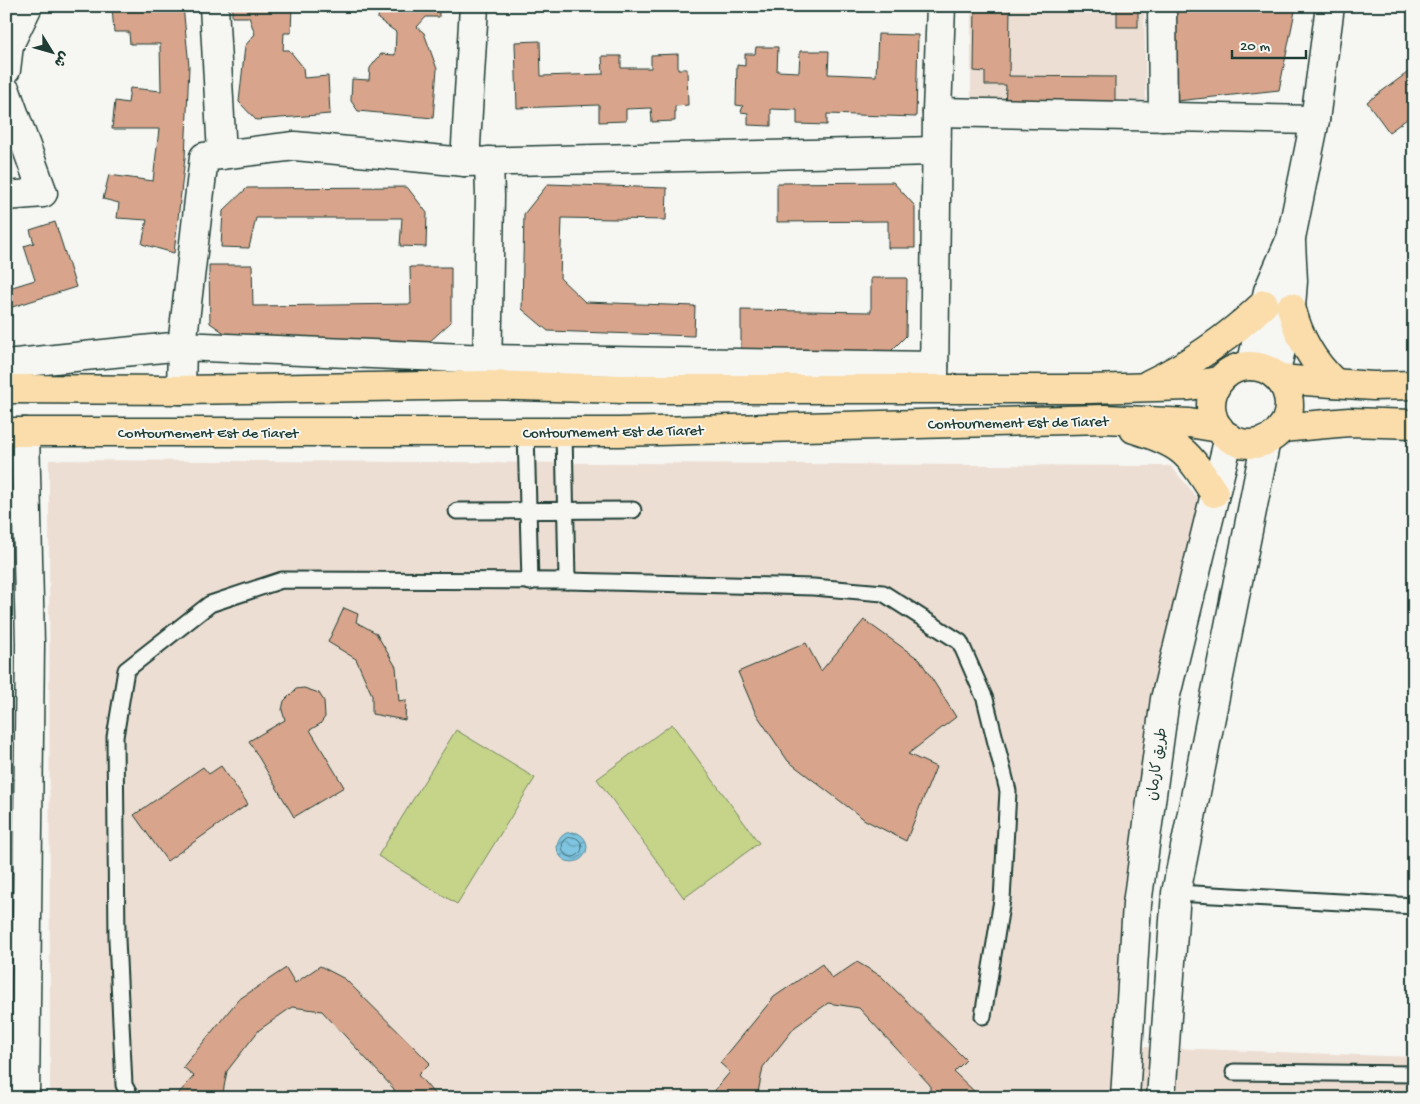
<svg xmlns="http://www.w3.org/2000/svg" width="1420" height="1104" font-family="'Gochi Hand','Playpen Sans Arabic',sans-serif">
  <defs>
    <pattern id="water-waves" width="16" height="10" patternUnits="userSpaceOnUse" patternTransform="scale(1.25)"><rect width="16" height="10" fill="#7fc4e0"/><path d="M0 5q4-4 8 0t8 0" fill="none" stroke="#67a0b6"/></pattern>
  </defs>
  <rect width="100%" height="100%" fill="#f6f6f2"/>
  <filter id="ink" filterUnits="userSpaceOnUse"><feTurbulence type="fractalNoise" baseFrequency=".02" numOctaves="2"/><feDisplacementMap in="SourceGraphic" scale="10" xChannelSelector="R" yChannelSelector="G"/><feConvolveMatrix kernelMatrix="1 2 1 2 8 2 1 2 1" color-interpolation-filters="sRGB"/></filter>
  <g filter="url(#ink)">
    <!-- built -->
    <g fill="#edded3">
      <polygon points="971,6 1144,6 1146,100 971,103"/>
      <polygon points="49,460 1171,466 1202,503 1119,1046 1414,1057 1414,1098 50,1098"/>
    </g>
    <!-- pitch -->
    <g fill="#c5d489" stroke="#72885e">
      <polygon points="672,724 759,843 684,898 597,779"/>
      <polygon points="456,730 535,778 457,904 378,856"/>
    </g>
    <!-- water -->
    <circle fill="url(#water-waves)" stroke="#598e9b" cx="572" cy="847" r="15"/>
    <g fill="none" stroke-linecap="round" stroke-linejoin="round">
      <!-- shore -->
      <circle stroke="#457379" stroke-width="1" cx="572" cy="847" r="10"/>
    </g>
    <!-- building -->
    <g fill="#d8a58c" stroke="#1f3d34">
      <polygon points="134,6 183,6 189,66 185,158 174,253 142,244 147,220 117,218 119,203 103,199 109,175 153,181 159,129 112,129 115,101 128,103 130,88 161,91 160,44 130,44 129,32 114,32 112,8"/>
      <polygon points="232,6 292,6 291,33 284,33 283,50 289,50 303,67 304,78 328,76 330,114 256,120 239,102 245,46 255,34 249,17 232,17"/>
      <polygon points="379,6 439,6 439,17 426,17 417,27 424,33 437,69 433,118 358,111 351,101 352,79 369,80 370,68 381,54 395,55 396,32 378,19"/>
      <polygon points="975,6 1010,6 1009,76 1115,77 1115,109 1005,108 1006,85 985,85 985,72 974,71"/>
      <rect x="1117" y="6" width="21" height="21"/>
      <polygon points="1176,6 1296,6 1279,90 1177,101"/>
      <polygon points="878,34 918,35 916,117 827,114 827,125 797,124 797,110 771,109 771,126 748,125 748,113 741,112 743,106 736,105 737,65 745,66 745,54 755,54 756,47 778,47 777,71 799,72 800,51 829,51 828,74 876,76"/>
      <polygon points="540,41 541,76 603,74 602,56 621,56 621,68 651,68 651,55 678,54 678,69 687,69 688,105 675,106 675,121 652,122 651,108 626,109 626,121 599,122 599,105 517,108 515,42"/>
      <polygon points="1414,68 1414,114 1389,132 1367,102"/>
      <polygon points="893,182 915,206 915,248 888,248 888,221 777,222 777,183"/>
      <polygon points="548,184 667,188 666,220 562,218 560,278 585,302 695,306 694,336 548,331 522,309 524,214"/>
      <polygon points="407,187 427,213 426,247 400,246 402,218 256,218 249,248 221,247 223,211 247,188"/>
      <polygon points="55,222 76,287 6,309 6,289 35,280 24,246 34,243 30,230"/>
      <polygon points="209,265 252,265 253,306 411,304 410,267 451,267 451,322 428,343 236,341 210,323"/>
      <polygon points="871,278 907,278 906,336 885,357 741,355 741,310 871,312"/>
      <polygon points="344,608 358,614 356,622 376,633 396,667 399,701 406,700 405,720 372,714 372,695 356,659 328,642"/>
      <polygon points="864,620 920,660 956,717 908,754 936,767 906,841 865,820 788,761 755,712 738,672 806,643 821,671"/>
      <polygon points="304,688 319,693 324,701 325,717 320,724 310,730 344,787 294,817 249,741 285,720 282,710 284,701 296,689"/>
      <polygon points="221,766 248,804 167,861 134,815 203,767 209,774"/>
      <polygon points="857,962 881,976 966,1060 954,1072 976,1093 971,1098 930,1098 930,1085 859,1008 828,1003 795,1027 763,1067 757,1098 719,1098 715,1090 730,1072 720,1063 774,997 822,964 832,979"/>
      <polygon points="320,966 345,979 430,1063 418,1075 438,1098 394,1098 394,1089 322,1011 292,1007 259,1030 227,1071 222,1098 180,1098 179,1093 194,1076 183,1067 238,1000 286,968 295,983"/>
    </g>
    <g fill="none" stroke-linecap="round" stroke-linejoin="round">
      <!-- service casing -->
      <g stroke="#1f3d34" stroke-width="19">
        <g id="service">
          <polyline points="526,432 530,582"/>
          <polyline points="564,432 567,581"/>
          <polyline points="457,511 633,510"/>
          <polyline points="1176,893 1414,906"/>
          <polyline points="1234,1072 1414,1074"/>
          <polyline points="131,1098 124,1085 117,939 115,737 126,670 210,604 282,580 567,581 813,587 883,593 960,642 985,699 1008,791 1002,900 983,1016"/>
        </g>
      </g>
      <!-- minor casing -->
      <g stroke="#1f3d34" stroke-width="31">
        <g id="minor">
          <polyline points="214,6 222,155"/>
          <polyline points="474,6 465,162 936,151"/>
          <polyline points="1162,6 1163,117"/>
          <polyline points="6,70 9,45 28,6"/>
          <polyline points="6,91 43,193 6,196"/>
          <polyline points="937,112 1315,120"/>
          <polyline points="6,364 182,346 204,157 295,146 465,162"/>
          <polyline points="487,378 490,196 489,161"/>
          <polyline points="934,385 937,112 941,6"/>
          <polyline points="181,390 182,346 488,359 934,366"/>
          <polyline points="25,432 30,644 25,1098"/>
        </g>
      </g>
      <!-- tertiary casing -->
      <g stroke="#1f3d34" stroke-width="31">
        <g id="tertiary">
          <polyline points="1125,1098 1137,904 1165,699 1229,437"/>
          <polyline points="1161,1098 1176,893 1266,440"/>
        </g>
      </g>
      <!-- secondary casing -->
      <g stroke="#1f3d34" stroke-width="31">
        <g id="secondary">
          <polyline points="1251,366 1268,291 1291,238 1315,120 1330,6"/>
          <polyline points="1275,375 1291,307 1293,281 1291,242"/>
        </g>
      </g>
      <!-- trunk casing -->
      <g stroke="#1f3d34" stroke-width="31">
        <g id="trunk">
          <path d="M1291 307C1299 338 1312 361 1335 383"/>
          <circle cx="1250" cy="405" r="39"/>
          <polyline points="1279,379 1373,386 1414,385"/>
          <path d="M1149 384C1193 363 1229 337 1264 304"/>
          <polyline points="6,389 181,390 487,385 622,389 1089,389 1189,386 1219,381"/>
          <polyline points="1281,428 1349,422 1414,424"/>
          <path d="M1134 429C1182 444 1187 451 1214 493"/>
          <polyline points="6,432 619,432 1104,419 1189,423 1219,428"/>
        </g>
      </g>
      <!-- service -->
      <use href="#service" stroke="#f6f6f2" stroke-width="15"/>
      <!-- minor -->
      <use href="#minor" stroke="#f6f6f2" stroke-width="28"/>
      <!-- tertiary -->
      <use href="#tertiary" stroke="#f6f6f2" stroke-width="28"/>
      <!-- secondary -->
      <use href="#secondary" stroke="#f6f6f2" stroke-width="28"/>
      <!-- trunk -->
      <use href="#trunk" stroke="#faddab" stroke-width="28"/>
    </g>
  </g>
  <g text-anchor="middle" stroke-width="4" stroke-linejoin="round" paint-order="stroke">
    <!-- street labels -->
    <g font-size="15" fill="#1f3d34" stroke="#f6f6f2">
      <text transform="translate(1018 422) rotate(-1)" y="5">Contournement Est de Tiaret</text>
      <text transform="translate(613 431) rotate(-1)" y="5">Contournement Est de Tiaret</text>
      <text x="208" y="437">Contournement Est de Tiaret</text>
      <text transform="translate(1156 764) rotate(-82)" y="5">طريق كارمان</text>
    </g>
  </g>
  <!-- margin -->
  <rect width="1420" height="1104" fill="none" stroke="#f6f6f2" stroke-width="25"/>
  <rect x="12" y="12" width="1395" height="1079" fill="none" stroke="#1f3d34" stroke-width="2" filter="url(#ink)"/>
  <!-- north arrow -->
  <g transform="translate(52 52) rotate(127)" stroke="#f6f6f2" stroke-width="4" paint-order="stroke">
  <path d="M0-4L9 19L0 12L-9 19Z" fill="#1f3d34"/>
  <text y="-8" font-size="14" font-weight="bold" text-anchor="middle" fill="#1f3d34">ش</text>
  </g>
  <!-- scale -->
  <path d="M1232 50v8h74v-8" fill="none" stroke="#1f3d34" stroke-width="2.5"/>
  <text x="1240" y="50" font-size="15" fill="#1f3d34" stroke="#f6f6f2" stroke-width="4" paint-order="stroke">20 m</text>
</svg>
